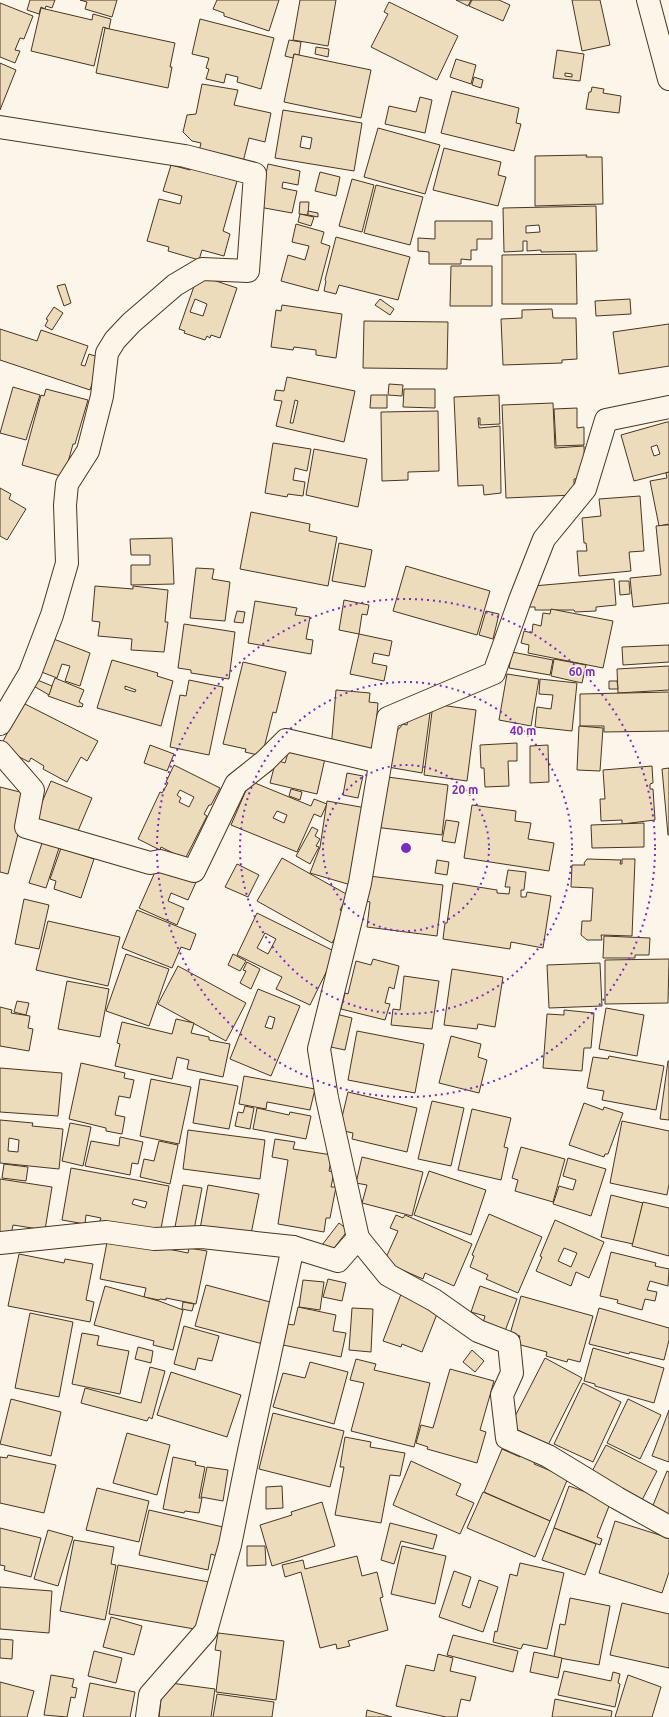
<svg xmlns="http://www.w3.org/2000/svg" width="669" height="1717" font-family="Ubuntu,sans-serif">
  <rect width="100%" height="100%" fill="#fbf6e9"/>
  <!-- building -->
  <g fill="#ecdcbc" stroke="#4a3520" fill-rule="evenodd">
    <polygon points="30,0 55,0 52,8 46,6 45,9 41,7 39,14 27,10"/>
    <polygon points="80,0 117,0 112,17 85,9 87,2"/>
    <polygon points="217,0 279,0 269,31 224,16 224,13 213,9"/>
    <polygon points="300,0 336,0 328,46 293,40"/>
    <polygon points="456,0 471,0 468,6"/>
    <polygon points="472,0 499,0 510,5 503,21 469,6"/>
    <polygon points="572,0 600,0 610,45 582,51"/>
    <polygon points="389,2 458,36 437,80 371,47 388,14 384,12"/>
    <polygon points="0,3 33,16 24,39 20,38 15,50 20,51 15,63 0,57"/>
    <polygon points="41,8 92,20 93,14 111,19 109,29 103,27 94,66 31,51"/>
    <polygon points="200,19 274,38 261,89 237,82 238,77 226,74 224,83 206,79 209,69 206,68 209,58 192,54"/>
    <polygon points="105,28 175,43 170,67 172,67 168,88 96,73"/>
    <polygon points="289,40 301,42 299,55 294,54 293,58 285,56"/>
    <polygon points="316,47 329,49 328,57 315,54"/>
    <path d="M557 50 584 54 580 81 553 78ZM565 73 572 74V77L565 76Z"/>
    <polygon points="294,54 371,70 361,118 284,102"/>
    <polygon points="456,59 476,65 471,84 450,77"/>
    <polygon points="0,63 16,70 0,110"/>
    <polygon points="474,77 483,80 481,88 472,85"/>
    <polygon points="202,84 238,90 234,105 271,113 265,142 249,138 243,162 198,156 201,143 192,141 183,132 187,115 196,114"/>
    <polygon points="592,87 604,89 603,93 621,96 619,113 586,109 589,92 591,92"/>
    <polygon points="452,91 519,108 516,123 521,124 514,151 441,133"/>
    <polygon points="420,97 432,100 425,133 385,124 389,106 416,112"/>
    <path d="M283 110 362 123 354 171 275 158ZM302 136 312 138 310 149 300 147Z"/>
    <polygon points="378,128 440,145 425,194 364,177"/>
    <polygon points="444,148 501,162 498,175 506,177 498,206 433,190"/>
    <polygon points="587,155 586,157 602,157 603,204 535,206 535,156"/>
    <polygon points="268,164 300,171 298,185 283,182 282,188 297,191 292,213 259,207"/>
    <polygon points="171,165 190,170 191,168 237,181 223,231 230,234 224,256 202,250 199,260 168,251 169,247 147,241 159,199 180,204 182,196 163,191"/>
    <polygon points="320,172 340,177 336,196 315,191"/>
    <polygon points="352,179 374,185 362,232 339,226"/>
    <polygon points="376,185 423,197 410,245 364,233"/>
    <polygon points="300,202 309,202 308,215 299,214"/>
    <path d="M596 206 597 251 541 252V250L527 251V241H523V251L504 252 503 208ZM539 225 540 232 526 233V226Z"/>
    <polygon points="308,211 318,213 318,217 308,215"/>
    <polygon points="300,214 314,217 311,226 298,222"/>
    <polygon points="435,221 492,221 492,239 477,239 477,250 471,250 471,260 461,259 461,264 429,264 429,252 418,251 418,238 435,239"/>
    <polygon points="296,224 324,232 321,243 330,246 318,291 281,281 288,255 305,260 309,246 292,242"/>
    <polygon points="336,237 410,257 398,300 339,285 336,294 324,291 326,281 325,280"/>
    <polygon points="576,254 577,304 502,304 502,255"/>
    <polygon points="451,266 492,266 492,306 450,306"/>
    <path d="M198 275 237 288 220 338 211 335 210 338 207 336 205 340 184 333 185 331 179 329ZM195 299 207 304 203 316 190 312Z"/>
    <polygon points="65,284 71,303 64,306 57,286"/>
    <polygon points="380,299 394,309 390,315 375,305"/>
    <polygon points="630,299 631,314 596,316 595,301"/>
    <polygon points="282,305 342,314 336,358 316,355 316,350 294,347 293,350 271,347 276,310 281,311"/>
    <polygon points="54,307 63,313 52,330 45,326 48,320 46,319"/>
    <polygon points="552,309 553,318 576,318 577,359 562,360 562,363 503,365 501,319 522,318 522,310"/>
    <polygon points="364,321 448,322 447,369 363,368"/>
    <polygon points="669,324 669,366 619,374 613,332"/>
    <polygon points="0,329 37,341 41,330 88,346 81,365 85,366 89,354 98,357 94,372 96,372 90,390 0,360"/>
    <path d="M287 377 355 391 344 442 276 426 282 401 274 400 276 390 284 391ZM295 400 298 401 293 423H290Z"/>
    <polygon points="389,384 403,385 402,396 388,395"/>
    <polygon points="13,387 40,395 26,440 0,433"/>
    <polygon points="46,389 88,400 75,444 73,444 64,477 22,465 41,395 44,396"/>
    <polygon points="404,389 435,389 435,408 403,407"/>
    <polygon points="371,395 387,395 387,408 370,408"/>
    <polygon points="499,395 500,424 480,425 480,418 478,418 479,428 500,426 501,493 484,495 483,485 458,486 454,397"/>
    <polygon points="553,403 555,448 584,446 585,478 574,479 574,495 506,498 502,405"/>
    <polygon points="577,408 577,428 584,427 584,445 556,446 554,409"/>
    <polygon points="438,411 439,471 408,472 408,480 382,481 381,412"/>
    <path d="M667 422H669V472L634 481 621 435ZM657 445 660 454 654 456 651 447Z"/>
    <polygon points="273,443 311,449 307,471 295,468 293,480 305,482 303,496 288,494 287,497 265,493"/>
    <polygon points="314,449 367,459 358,507 306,495"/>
    <polygon points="669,472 669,524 659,526 650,481 667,478 666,473"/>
    <polygon points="0,488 11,494 9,499 26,509 7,540 0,536"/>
    <polygon points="640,496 644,551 629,552 631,571 579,576 577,551 587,551 586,543 584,543 582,518 601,516 599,499"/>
    <polygon points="251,512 310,524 309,531 337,537 328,586 240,569"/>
    <polygon points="666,525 669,525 669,603 633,607 630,578 661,575 656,526"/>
    <polygon points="172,538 174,584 131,585 131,565 150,565 150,555 131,555 130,539"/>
    <polygon points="339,543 372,550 365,587 332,581"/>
    <polygon points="406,566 490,591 477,635 393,611"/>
    <polygon points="196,568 214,569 212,579 230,582 225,621 190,618"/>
    <polygon points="614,579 616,605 596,607 596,611 575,612 574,610 535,610 535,607 529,607 533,586"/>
    <polygon points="619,581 629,581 630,594 620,595"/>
    <polygon points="95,586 133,589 133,586 168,590 165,622 168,622 164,652 131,650 132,639 98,636 100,622 92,621"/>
    <polygon points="344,600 369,605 367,615 362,614 359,634 339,630"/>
    <polygon points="255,601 297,608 295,615 310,617 306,639 313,640 311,654 248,643"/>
    <polygon points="551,609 613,621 603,668 528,653 529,645 521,643 524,631 532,633 533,624 541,626 543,613 550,614"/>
    <polygon points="237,611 245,612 243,623 234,622"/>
    <polygon points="486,611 499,614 493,639 479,635"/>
    <polygon points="184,624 235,632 229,679 191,673 191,670 178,668"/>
    <polygon points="359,634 392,641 389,656 374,653 372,663 387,666 384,681 350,674"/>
    <polygon points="51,638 90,653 80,686 65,681 70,666 62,664 57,678 39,671"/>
    <polygon points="669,645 669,662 623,665 622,647"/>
    <polygon points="512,652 553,660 550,675 509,668"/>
    <polygon points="554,659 586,665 582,683 551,676"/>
    <path d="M112 660 158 673 157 676 173 681 161 726 97 708ZM125 686 136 690 135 692 125 689Z"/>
    <polygon points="243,662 286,672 276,713 273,712 262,756 245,752 246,749 223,744"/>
    <polygon points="669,666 669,690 618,693 617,669"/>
    <polygon points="507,674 539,679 531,726 499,720"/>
    <polygon points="55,678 84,690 79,702 83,704 82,707 79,706 79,707 48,696"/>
    <polygon points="35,679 52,686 49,695 32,685"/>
    <polygon points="540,679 577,683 572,731 535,727 537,707 551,709 553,695 539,694"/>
    <polygon points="189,680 223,687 209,755 170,747 180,695 186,696"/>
    <polygon points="609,681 617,681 618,689 609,689"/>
    <polygon points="336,690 370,693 369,702 378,703 375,736 378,753 331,749"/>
    <polygon points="669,692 669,731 604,732 604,726 580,726 580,694"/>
    <polygon points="23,703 98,741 87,761 81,757 67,782 43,769 44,766 31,758 29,762 0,747"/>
    <polygon points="433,704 476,710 467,781 424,775"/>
    <polygon points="418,711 430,713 422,773 388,767 390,739 403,724 407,725 409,713"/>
    <polygon points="579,726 603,728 600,771 577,770"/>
    <polygon points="517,743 517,761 508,761 509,786 485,787 484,768 481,768 480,745"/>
    <polygon points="150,745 174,754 167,771 144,763"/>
    <polygon points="548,745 549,782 530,783 530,746"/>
    <polygon points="290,746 326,754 317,794 270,783 276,760 285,763"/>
    <path d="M174 765 220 788 211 805H209L204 814 207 816 185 859 161 847 160 850 138 839 160 792 162 793 168 783 166 782ZM180 790 194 797 189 807 179 802 181 798 177 795Z"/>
    <polygon points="652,766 653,783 650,784 650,789 653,789 655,820 622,824 622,820 601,821 600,799 605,799 603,770"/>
    <polygon points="669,768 669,835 668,835 662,769"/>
    <polygon points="347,773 363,776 358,798 343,795"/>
    <polygon points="380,776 448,785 442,835 374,827"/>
    <polygon points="51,781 92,798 75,838 34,821"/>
    <path d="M250 781 311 806 314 799 327 804 321 817 314 814 297 852 231 825ZM277 811 287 815 284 823 273 818Z"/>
    <polygon points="0,787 28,794 8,874 0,872"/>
    <polygon points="291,789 302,792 300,800 289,796"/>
    <polygon points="327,801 366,808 351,885 310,873 320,847"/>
    <polygon points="472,805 516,811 515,821 531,823 528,839 554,843 549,871 464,858"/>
    <polygon points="446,820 459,822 455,843 442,841"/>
    <polygon points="644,823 644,847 592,848 591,825"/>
    <polygon points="312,827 318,830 315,836 320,839 316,846 319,847 310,864 296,856"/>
    <polygon points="43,840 60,845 46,888 29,883"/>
    <polygon points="61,848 94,859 81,898 54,889 56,881 50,879"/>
    <polygon points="282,858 348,895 340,910 348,914 332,943 257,901"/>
    <polygon points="587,859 621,860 620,864 622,864 622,859 635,859 632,936 601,935 602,940 587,940 581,935 582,921 591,921 593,888 571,887 572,865 585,865 584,863"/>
    <polygon points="437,860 449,862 447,875 435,873"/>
    <polygon points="159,863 197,880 188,900 171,893 168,901 184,908 177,925 139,908"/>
    <polygon points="237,864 259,875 248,897 225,887"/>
    <polygon points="508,870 526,872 524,890 521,890 521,897 526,897 527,892 551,896 543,948 511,942 510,949 443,939 445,923 447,923 453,883 497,890 497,893 509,894 510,887 505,887"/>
    <polygon points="369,876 443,885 437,936 367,927 370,902 366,901"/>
    <polygon points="24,899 49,905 39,949 15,944"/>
    <polygon points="137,910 196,934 190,950 181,947 172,968 122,948"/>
    <path d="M257 913 336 952 310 1005 276 989 282 977 237 955ZM265 933 276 939 268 954 257 948Z"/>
    <polygon points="48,921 120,937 108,986 36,970"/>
    <polygon points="604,936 650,938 649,955 635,955 635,958 603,958"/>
    <polygon points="126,954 169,969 149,1026 106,1011"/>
    <polygon points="233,954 246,961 240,971 228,965"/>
    <polygon points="373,959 399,966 394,989 389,987 385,1003 390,1004 385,1020 341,1009 345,993 348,994 356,961 371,965"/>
    <polygon points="669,959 668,1003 605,1004 605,960"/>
    <polygon points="247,962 260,969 251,989 240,983 246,971 243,970"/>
    <polygon points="600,963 602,1006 549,1008 547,965"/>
    <polygon points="178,966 246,1003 226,1041 158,1004"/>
    <polygon points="452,969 503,977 495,1027 478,1024 477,1029 444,1025"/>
    <polygon points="404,976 439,981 432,1029 391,1025 393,1009 400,1010"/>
    <polygon points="67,981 109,989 100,1037 58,1029"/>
    <path d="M258 989 300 1006 271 1076 230 1059ZM269 1016 275 1018 272 1029 265 1027Z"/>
    <polygon points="17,1001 29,1003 26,1015 14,1012"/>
    <polygon points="0,1007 12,1010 11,1013 30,1016 28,1028 33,1029 29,1051 0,1046"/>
    <polygon points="606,1008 644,1015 637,1056 599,1049"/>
    <polygon points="564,1010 594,1013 591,1048 584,1048 582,1071 543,1068 547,1014 564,1015"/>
    <polygon points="332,1013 352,1018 345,1050 326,1046"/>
    <polygon points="176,1019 194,1023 191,1033 209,1037 209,1040 230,1044 223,1077 187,1069 189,1060 177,1057 172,1079 115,1066 120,1044 117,1043 122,1022 172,1034"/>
    <polygon points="357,1031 424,1044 415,1093 348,1080"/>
    <polygon points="451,1036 481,1044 478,1057 487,1060 479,1093 439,1083"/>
    <polygon points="609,1056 664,1066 656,1110 602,1100 604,1091 587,1088 593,1057 608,1059"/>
    <polygon points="668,1061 669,1061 669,1120 660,1119"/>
    <polygon points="81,1063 125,1073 124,1078 134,1080 130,1098 119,1096 115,1115 125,1117 122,1134 106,1131 106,1128 69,1119"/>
    <polygon points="0,1068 62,1073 58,1116 0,1112"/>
    <polygon points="244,1076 315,1089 310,1110 267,1102 266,1109 239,1104"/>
    <polygon points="151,1079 191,1087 179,1144 140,1136"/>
    <polygon points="200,1079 238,1086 229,1129 193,1123"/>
    <polygon points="348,1092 417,1108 407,1152 352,1139 353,1133 339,1130"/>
    <polygon points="432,1101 464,1108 451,1166 418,1159"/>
    <polygon points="584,1103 603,1110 604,1107 623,1113 608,1154 605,1154 604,1157 569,1145"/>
    <polygon points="245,1106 254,1108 250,1129 235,1126 238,1112 243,1113"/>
    <polygon points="257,1108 289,1115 290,1112 311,1116 306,1139 253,1129"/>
    <polygon points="472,1109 511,1118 504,1147 508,1148 501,1180 458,1170"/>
    <path d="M0 1120 33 1123 32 1126 63 1129 59 1169 0 1163ZM9 1138 19 1140 18 1152 8 1151Z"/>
    <polygon points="622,1121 669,1131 669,1184 667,1195 610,1183"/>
    <polygon points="70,1123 91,1127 83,1166 62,1161"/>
    <polygon points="188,1130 265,1140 260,1179 183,1169"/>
    <polygon points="120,1137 143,1142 138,1164 132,1163 130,1175 85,1166 91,1141 119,1146"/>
    <polygon points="275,1139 295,1142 293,1149 332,1155 329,1171 334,1172 331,1187 336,1187 330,1218 326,1218 324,1232 278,1224 288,1160 272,1157"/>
    <polygon points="159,1141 178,1145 170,1184 140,1177 144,1159 154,1161"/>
    <polygon points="521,1147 565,1159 553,1202 515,1191 518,1180 512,1178"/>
    <polygon points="362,1157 423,1172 412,1216 362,1203 367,1185 356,1183"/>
    <polygon points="568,1158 606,1169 591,1216 553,1204 559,1186 573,1190 576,1180 563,1176"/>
    <polygon points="4,1164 28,1167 26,1181 2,1178"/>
    <path d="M71 1168 169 1186 160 1234 99 1223 101 1218 86 1215 85 1224 62 1220ZM134 1199 147 1202 145 1208 132 1204Z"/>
    <polygon points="429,1171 486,1190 471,1235 414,1215"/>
    <polygon points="0,1179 52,1187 45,1230 13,1225 11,1235 0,1233"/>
    <polygon points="183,1185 202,1188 194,1230 175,1227"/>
    <polygon points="208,1185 259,1194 250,1239 200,1229"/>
    <polygon points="611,1195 643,1203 633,1244 601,1237"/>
    <polygon points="643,1202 669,1208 669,1256 632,1246"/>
    <polygon points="489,1214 542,1237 518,1293 486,1279 488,1275 470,1267 474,1256 472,1255"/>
    <polygon points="396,1215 403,1218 405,1215 472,1244 454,1286 425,1273 423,1279 384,1262 398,1231 390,1228"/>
    <path d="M555 1220 604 1242 589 1278 576 1272 571 1286 536 1271 542 1257 540 1256ZM564 1248 577 1253 571 1267 558 1261Z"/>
    <polygon points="339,1223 348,1230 331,1252 322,1245"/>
    <polygon points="108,1237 188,1253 189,1248 207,1251 196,1304 166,1298 166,1300 160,1299 159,1300 144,1297 146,1288 100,1279"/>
    <polygon points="611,1252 656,1263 655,1266 669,1269 668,1286 650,1281 647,1290 657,1292 655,1301 645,1299 642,1310 617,1303 618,1300 600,1296"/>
    <polygon points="19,1254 64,1263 65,1259 93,1264 86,1300 94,1302 90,1322 8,1306"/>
    <polygon points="328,1279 346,1283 342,1301 323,1297"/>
    <polygon points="303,1280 324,1282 320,1310 299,1307"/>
    <polygon points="206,1285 274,1303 263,1344 195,1326"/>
    <polygon points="105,1286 159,1301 183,1310 173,1350 153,1345 154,1341 94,1325"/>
    <polygon points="480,1286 517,1299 505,1331 483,1323 485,1316 471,1312"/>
    <polygon points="403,1289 439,1309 422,1352 402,1344 401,1347 383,1341"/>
    <polygon points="521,1296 593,1316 580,1362 568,1359 567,1362 546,1356 547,1352 517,1344 520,1336 510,1334"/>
    <polygon points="183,1302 194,1304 192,1311 182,1309"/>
    <polygon points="298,1307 336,1315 333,1331 346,1333 341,1357 283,1345 287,1324 294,1325"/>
    <polygon points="352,1308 373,1309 371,1352 349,1350"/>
    <polygon points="599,1308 669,1328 669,1340 664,1360 630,1352 629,1354 589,1344"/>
    <polygon points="30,1313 73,1322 59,1397 15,1388"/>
    <polygon points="184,1326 219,1336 212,1361 198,1358 195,1370 174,1364"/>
    <polygon points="82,1333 99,1336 97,1345 129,1351 120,1394 72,1384"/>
    <polygon points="138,1347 153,1351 151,1363 135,1359"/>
    <polygon points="593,1348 664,1368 654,1403 595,1386 595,1384 584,1381"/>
    <polygon points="472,1350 484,1361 475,1372 463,1362"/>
    <polygon points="545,1358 582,1378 548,1445 510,1426"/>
    <polygon points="356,1359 376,1364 374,1370 430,1383 414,1447 351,1431 364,1383 350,1380"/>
    <polygon points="310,1362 348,1372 334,1424 273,1407 283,1373 305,1378"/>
    <polygon points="150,1367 165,1371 152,1419 149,1417 147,1421 81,1403 85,1388 141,1403"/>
    <polygon points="450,1369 494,1381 480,1430 486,1432 477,1463 427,1449 428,1447 416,1443 421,1425 433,1428"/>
    <polygon points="171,1372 241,1395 227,1437 157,1415"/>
    <polygon points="583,1383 621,1402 593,1462 554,1444"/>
    <polygon points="11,1399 61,1412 51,1456 0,1444"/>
    <polygon points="628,1399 661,1415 640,1459 607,1443"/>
    <polygon points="669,1410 669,1462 652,1456"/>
    <polygon points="273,1413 344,1431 330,1487 259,1469"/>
    <polygon points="127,1433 170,1445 157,1495 113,1483"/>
    <polygon points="345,1437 371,1442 370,1447 405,1453 400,1476 390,1475 381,1523 335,1515 344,1467 340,1467"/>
    <polygon points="606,1445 657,1471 640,1504 589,1477"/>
    <polygon points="502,1449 520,1457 522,1452 537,1458 534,1464 568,1478 550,1521 484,1492"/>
    <polygon points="8,1455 56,1465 44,1513 0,1503 0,1457 7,1458"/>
    <polygon points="173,1457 196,1462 195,1465 205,1467 199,1498 202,1498 199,1513 185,1511 184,1513 163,1509"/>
    <polygon points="411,1461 461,1484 456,1495 474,1503 460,1534 393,1505"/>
    <polygon points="207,1467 228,1470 223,1501 201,1497"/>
    <polygon points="667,1471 669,1472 669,1518 651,1510"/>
    <polygon points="282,1486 283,1508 266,1509 266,1487"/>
    <polygon points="569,1486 611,1501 597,1537 602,1539 600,1545 554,1528"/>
    <polygon points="97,1488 149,1501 139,1542 86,1530"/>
    <polygon points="483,1492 550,1521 535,1557 467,1528"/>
    <polygon points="322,1502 335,1546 272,1566 260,1525 292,1515 291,1512"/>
    <polygon points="149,1510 223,1527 217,1556 211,1554 208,1570 139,1555"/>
    <polygon points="615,1521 669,1538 669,1572 662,1593 599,1573"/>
    <polygon points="390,1523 437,1535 433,1549 401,1541 394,1564 381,1560"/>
    <polygon points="0,1528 41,1538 31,1577 4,1570 5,1566 0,1565"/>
    <polygon points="554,1528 596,1544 585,1575 542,1560"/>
    <polygon points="48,1530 73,1537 58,1586 34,1579"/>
    <polygon points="74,1540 114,1547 111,1564 116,1565 105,1620 60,1611"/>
    <polygon points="247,1546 265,1546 266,1565 247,1566"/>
    <polygon points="402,1546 446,1556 435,1604 391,1594"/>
    <polygon points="357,1556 362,1576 377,1572 383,1597 380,1598 388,1630 348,1641 350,1646 337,1649 336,1644 320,1648 301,1572 285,1577 282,1565 303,1560 305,1569"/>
    <polygon points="520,1563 564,1573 547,1649 523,1644 521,1649 493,1642 495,1631 497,1632 510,1574 517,1576"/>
    <polygon points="118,1565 209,1582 200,1630 109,1614"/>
    <polygon points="454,1571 471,1577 462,1605 470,1608 479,1580 498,1587 483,1632 439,1617"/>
    <polygon points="0,1587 52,1591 49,1633 0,1629"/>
    <polygon points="570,1598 610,1606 599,1665 554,1657 560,1624 565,1625"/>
    <polygon points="622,1603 669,1614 669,1668 610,1655"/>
    <polygon points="111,1617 142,1626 134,1655 103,1647"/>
    <polygon points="218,1633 284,1641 276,1700 216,1692 221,1651 215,1650"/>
    <polygon points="453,1635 518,1651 513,1672 447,1655"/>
    <polygon points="0,1639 13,1640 12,1659 0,1658"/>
    <polygon points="94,1651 122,1658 116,1683 88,1676"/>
    <polygon points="534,1652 562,1658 558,1678 530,1672"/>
    <polygon points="438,1654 453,1658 450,1671 476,1677 470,1701 461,1699 457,1717 446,1717 396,1706 406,1665 434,1671"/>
    <polygon points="564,1671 611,1681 613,1672 620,1674 618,1683 620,1684 615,1707 558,1695"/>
    <polygon points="51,1675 74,1679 72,1687 77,1688 75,1698 71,1697 67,1717 44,1715"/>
    <polygon points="628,1675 661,1687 652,1717 615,1717"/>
    <polygon points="0,1682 34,1691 27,1717 0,1717"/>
    <polygon points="163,1682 215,1689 211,1717 159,1717"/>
    <polygon points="90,1683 135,1692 130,1717 83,1717"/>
    <polygon points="217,1694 274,1702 272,1717 213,1717"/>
    <polygon points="555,1699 612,1711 611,1717 552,1717"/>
    <polygon points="367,1710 392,1717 366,1717"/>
  </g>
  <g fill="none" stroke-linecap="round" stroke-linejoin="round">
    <!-- street casing -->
    <g stroke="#4a3520" stroke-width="24">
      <g id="street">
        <polyline points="0,127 185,156 255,174 248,271 202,269 175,285 131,323 115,340 107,353 102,396 88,451 67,484 65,505 67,563 52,615 30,673 0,724"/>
        <polyline points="0,752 33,790 26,827 150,863 160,861 194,871 236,784 265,761 286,740 380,762"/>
        <polyline points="358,1238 327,1098 319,1049 360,883 388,718 494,673 520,600 544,539 585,489 606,420 669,407"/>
        <polyline points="0,1243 106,1232 154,1239 202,1237 293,1247 338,1261 358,1238 388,1275 434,1300 478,1331 509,1343 512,1373 502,1395 507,1438 548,1456 617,1498 669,1527"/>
        <polyline points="147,1717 150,1695 206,1631 230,1545 249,1451 293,1247"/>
      </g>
    </g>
    <!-- secondary casing -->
    <g stroke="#4a3520" stroke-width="24">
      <polyline id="secondary" points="648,0 669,79"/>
    </g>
    <!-- street -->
    <use href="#street" stroke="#fbf6e9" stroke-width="22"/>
    <!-- secondary -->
    <use href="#secondary" stroke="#fbf6e9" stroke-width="22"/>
  </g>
  <!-- distance rings -->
  <g fill="none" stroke="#7b2cbf" stroke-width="2" stroke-dasharray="2 4">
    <circle cx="406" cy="848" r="83"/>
    <circle cx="406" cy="848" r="166"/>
    <circle cx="406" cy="848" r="249"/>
  </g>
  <circle cx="406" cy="848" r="6" fill="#7b2cbf" stroke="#fbf6e9" stroke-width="2"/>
  <g font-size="12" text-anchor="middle" font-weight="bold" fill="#7b2cbf" stroke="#fbf6e9" stroke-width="3" stroke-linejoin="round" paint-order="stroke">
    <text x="582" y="676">60 m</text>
    <text x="523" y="735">40 m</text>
    <text x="465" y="794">20 m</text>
  </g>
</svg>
